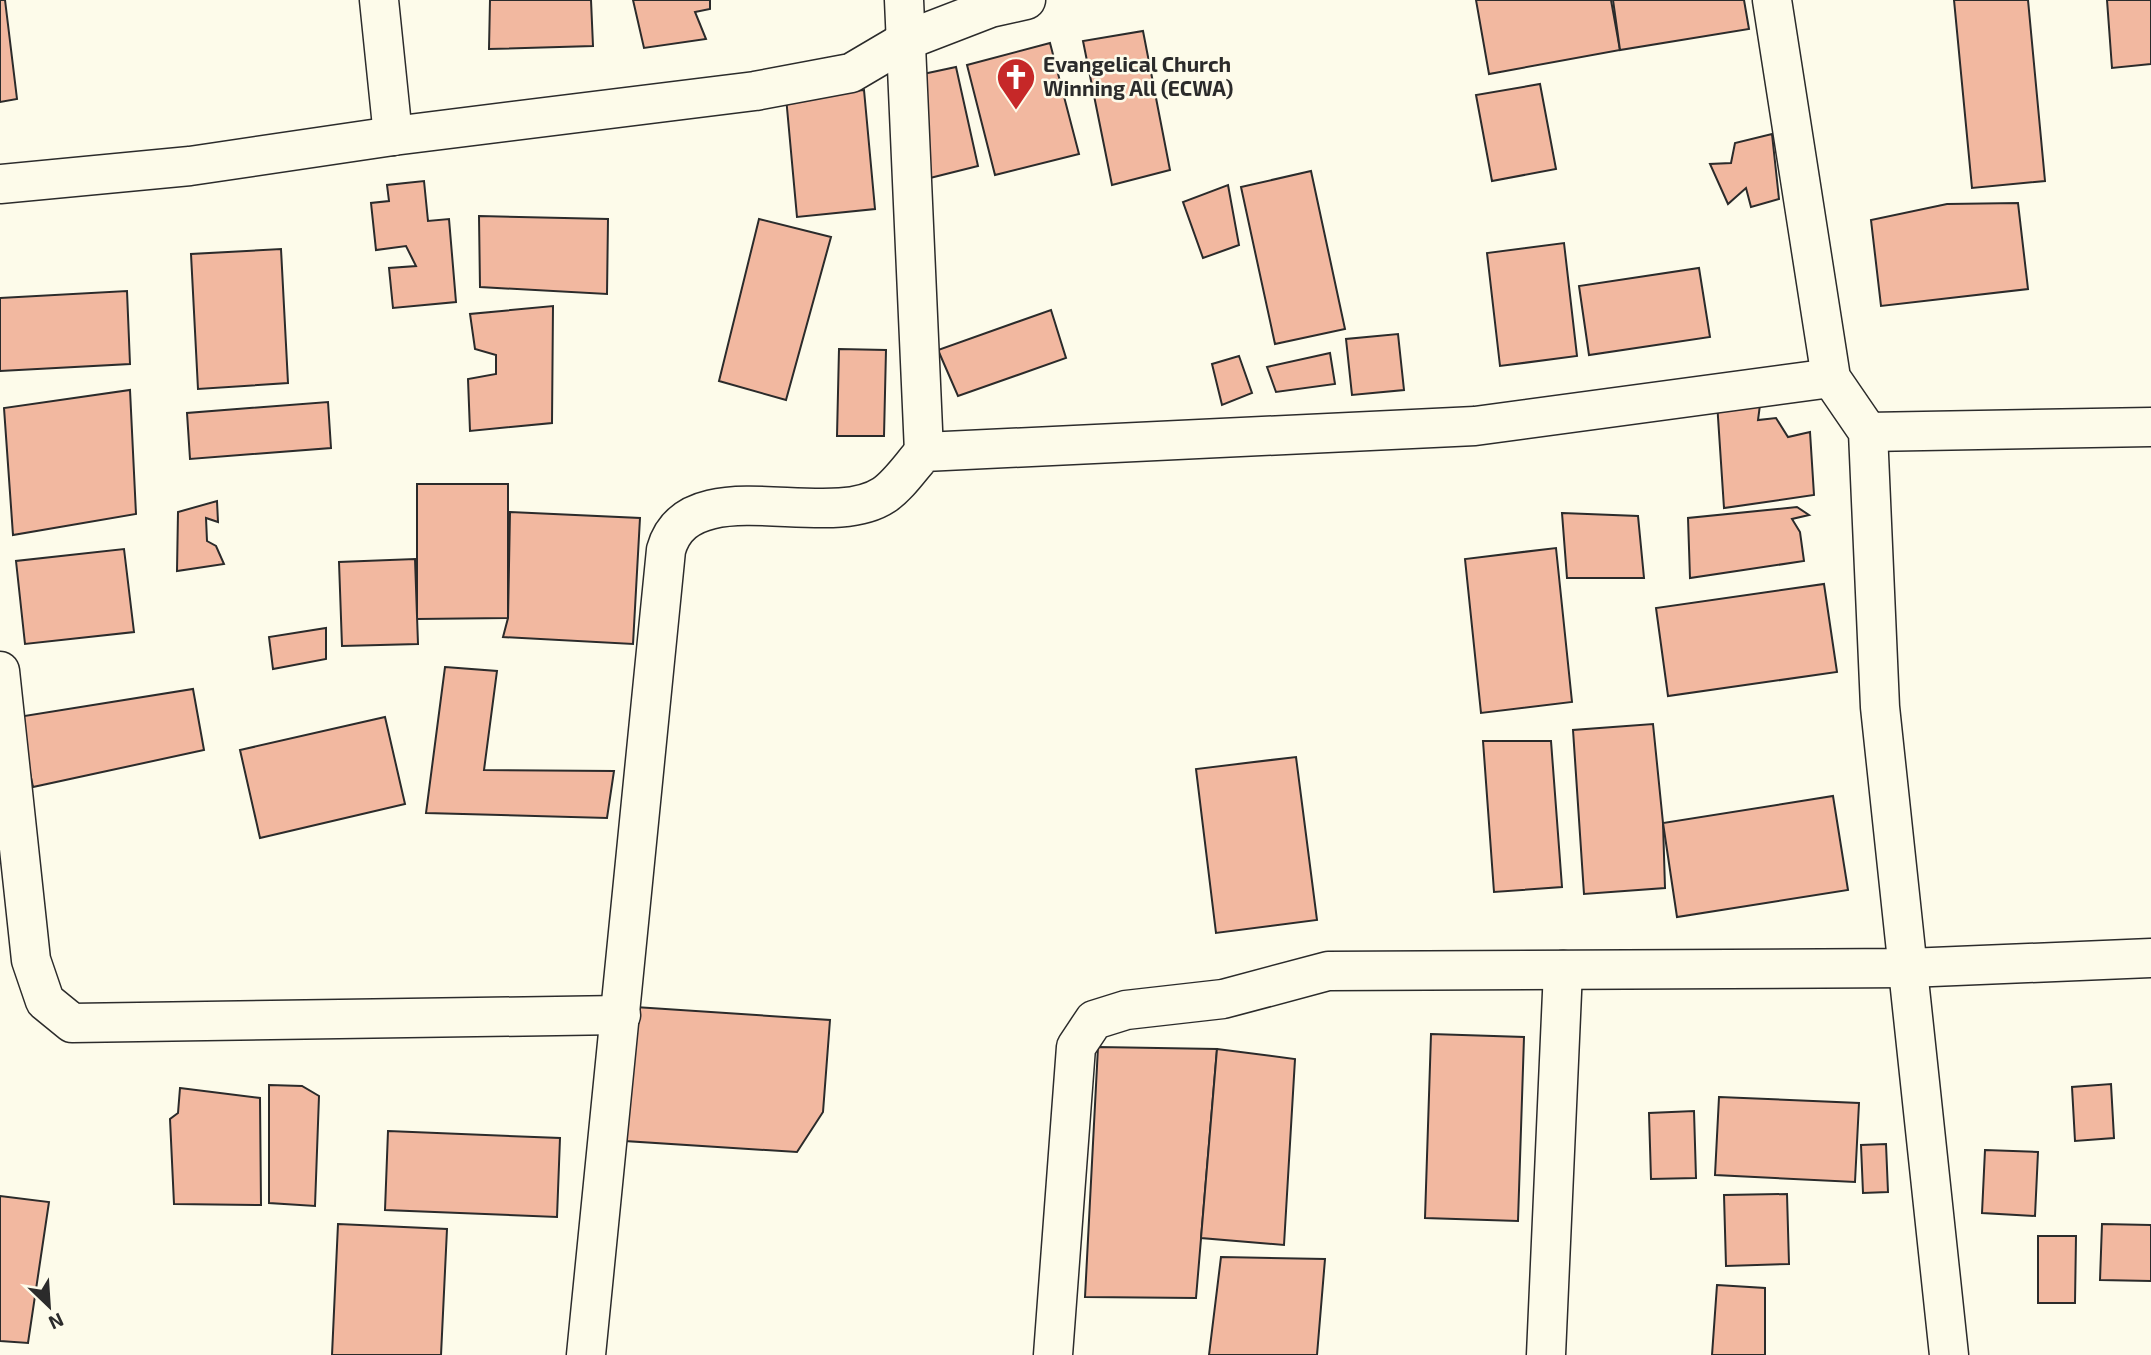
<svg xmlns="http://www.w3.org/2000/svg" width="2151" height="1355" font-family="'Exo 2',sans-serif">
  <rect width="100%" height="100%" fill="#fdfbea"/>
  <!-- building -->
  <g fill="#f2b8a0" stroke="#2b2b2b" stroke-width="2">
    <polygon points="0,0 5,0 17,99 0,102"/>
    <polygon points="490,0 591,0 593,46 489,49"/>
    <polygon points="633,0 710,0 710,9 695,12 706,39 644,48"/>
    <polygon points="1476,0 1611,0 1620,50 1489,74"/>
    <polygon points="1613,0 1744,0 1749,29 1620,50"/>
    <polygon points="1954,0 2028,0 2045,181 1972,188"/>
    <polygon points="2107,0 2151,0 2151,64 2112,68"/>
    <polygon points="1143,31 1170,170 1112,185 1083,41"/>
    <polygon points="1050,43 1079,154 995,175 967,65"/>
    <polygon points="956,67 978,166 930,178 909,77"/>
    <polygon points="1540,84 1556,169 1492,181 1476,95"/>
    <polygon points="864,90 875,209 797,217 786,97"/>
    <polygon points="1772,134 1779,199 1751,207 1746,188 1728,204 1710,164 1731,163 1735,143"/>
    <polygon points="1311,171 1345,329 1275,344 1241,187"/>
    <polygon points="424,181 428,221 449,219 456,302 393,308 389,268 416,266 406,246 376,250 371,203 389,201 387,185"/>
    <polygon points="1228,185 1239,245 1203,258 1183,202"/>
    <polygon points="2018,203 2028,289 1881,306 1871,220 1947,204"/>
    <polygon points="479,216 608,219 607,294 480,287"/>
    <polygon points="759,219 831,237 786,400 719,381"/>
    <polygon points="1564,243 1577,356 1500,366 1487,253"/>
    <polygon points="281,249 288,383 198,389 191,254"/>
    <polygon points="1699,268 1710,337 1589,355 1579,286"/>
    <polygon points="127,291 130,364 0,371 0,298"/>
    <polygon points="553,306 552,423 470,431 468,379 496,374 496,355 475,349 470,314"/>
    <polygon points="1051,310 1066,358 958,396 938,350"/>
    <polygon points="1398,334 1404,390 1352,395 1346,339"/>
    <polygon points="839,349 886,350 884,436 837,436"/>
    <polygon points="1330,353 1335,384 1276,392 1267,367"/>
    <polygon points="1239,356 1252,393 1222,405 1212,364"/>
    <polygon points="130,390 136,514 13,535 4,408"/>
    <polygon points="328,402 331,448 190,459 187,413"/>
    <polygon points="1717,402 1760,405 1758,420 1776,418 1788,437 1810,432 1814,495 1724,508"/>
    <polygon points="417,484 508,484 508,618 417,619"/>
    <polygon points="217,501 218,522 206,518 207,541 216,546 224,564 177,571 178,512"/>
    <polygon points="1797,507 1809,515 1792,519 1800,532 1804,561 1690,578 1688,518"/>
    <polygon points="510,512 640,518 633,644 503,637 508,618"/>
    <polygon points="1562,513 1638,516 1644,578 1567,578"/>
    <polygon points="1556,548 1572,702 1481,713 1465,559"/>
    <polygon points="124,549 134,632 25,644 16,561"/>
    <polygon points="415,559 418,644 342,646 339,562"/>
    <polygon points="1824,584 1837,672 1668,696 1656,608"/>
    <polygon points="326,628 326,659 273,669 269,637"/>
    <polygon points="445,667 497,671 484,770 614,771 607,818 426,813"/>
    <polygon points="193,689 204,750 33,787 18,717"/>
    <polygon points="385,717 405,804 260,838 240,750"/>
    <polygon points="1653,724 1663,823 1665,888 1584,894 1573,730"/>
    <polygon points="1483,741 1551,741 1562,887 1494,892"/>
    <polygon points="1296,757 1317,920 1216,933 1196,769"/>
    <polygon points="1833,796 1848,890 1677,917 1663,823"/>
    <polygon points="635,1007 830,1020 823,1112 797,1152 625,1141"/>
    <polygon points="1431,1034 1524,1037 1518,1221 1425,1218"/>
    <polygon points="1098,1047 1217,1049 1196,1298 1085,1297"/>
    <polygon points="1217,1049 1295,1059 1284,1245 1201,1238"/>
    <polygon points="2111,1084 2114,1138 2075,1141 2072,1087"/>
    <polygon points="269,1085 302,1086 319,1096 315,1206 269,1203"/>
    <polygon points="180,1088 260,1098 261,1205 174,1204 170,1119 178,1113"/>
    <polygon points="1719,1097 1859,1103 1855,1182 1715,1175"/>
    <polygon points="1694,1111 1696,1178 1651,1179 1649,1113"/>
    <polygon points="388,1131 560,1138 557,1217 385,1210"/>
    <polygon points="1886,1144 1888,1192 1863,1193 1861,1145"/>
    <polygon points="1985,1150 2038,1152 2035,1216 1982,1213"/>
    <polygon points="1787,1194 1789,1264 1726,1266 1724,1195"/>
    <polygon points="0,1196 49,1202 28,1343 0,1341"/>
    <polygon points="338,1224 447,1229 441,1355 332,1355"/>
    <polygon points="2102,1224 2151,1225 2151,1281 2100,1280"/>
    <polygon points="2038,1236 2076,1236 2075,1303 2038,1303"/>
    <polygon points="1221,1257 1325,1259 1317,1355 1209,1355"/>
    <polygon points="1717,1285 1765,1288 1765,1355 1712,1355"/>
  </g>
  <g fill="none" stroke-linecap="round" stroke-linejoin="round">
    <!-- minor casing -->
    <g stroke="#2b2b2b" stroke-width="41">
      <g id="minor">
        <polyline points="379,0 393,136"/>
        <polyline points="904,0 924,452"/>
        <polyline points="1772,0 1831,378 1868,432 1880,707 1949,1355"/>
        <polyline points="0,184 190,166 393,136 755,91 851,73 907,40 990,8 1026,0"/>
        <polyline points="1868,432 2151,427"/>
        <polyline points="0,671 31,960 45,1001 72,1023 621,1015"/>
        <path d="M586 1355 666 550C689 468 827 533 884 495 899 485 912 465 924 452L1475 426 1831 378"/>
        <polyline points="1053,1355 1076,1047 1094,1020 1126,1010 1223,999 1328,971 1908,968 2151,958"/>
        <polyline points="1546,1355 1563,970"/>
      </g>
    </g>
    <!-- minor -->
    <use href="#minor" stroke="#fdfbea" stroke-width="38"/>
  </g>
  <!-- icons -->
  <defs>
    <g id="church-pin" transform="scale(2.0125)"><path d="M0 17L-7.5 6A9.5 9.5 0 1 1 7.5 6Z" fill="#c62828" stroke="#fdfbea"/><path d="M-1.2-6h2.4v3.5h3.3v2.4h-3.3V6h-2.4V-.1h-3.3v-2.4h3.3Z" fill="#fff"/></g>
  </defs>
  <g fill-rule="evenodd">
    <use href="#church-pin" x="1016" y="77"/>
  </g>
  <g text-anchor="middle" stroke-width="5" stroke-linejoin="round" paint-order="stroke">
    <!-- poi labels -->
    <g font-size="21" font-weight="bold" fill="#2b2b2b" stroke="#fdfbea" text-anchor="start">
      <text x="1043" y="72">Evangelical Church<tspan x="1043" dy="24">Winning All (ECWA)</tspan></text>
    </g>
  </g>
  <!-- north arrow -->
  <g transform="translate(49 1306) rotate(155)" stroke="#fdfbea" stroke-width="5" paint-order="stroke">
  <path d="M0-5L12 26L0 18L-12 26Z" fill="#2b2b2b"/>
  <text y="-10" font-size="19" font-weight="bold" text-anchor="middle" fill="#2b2b2b">N</text>
  </g>
</svg>
